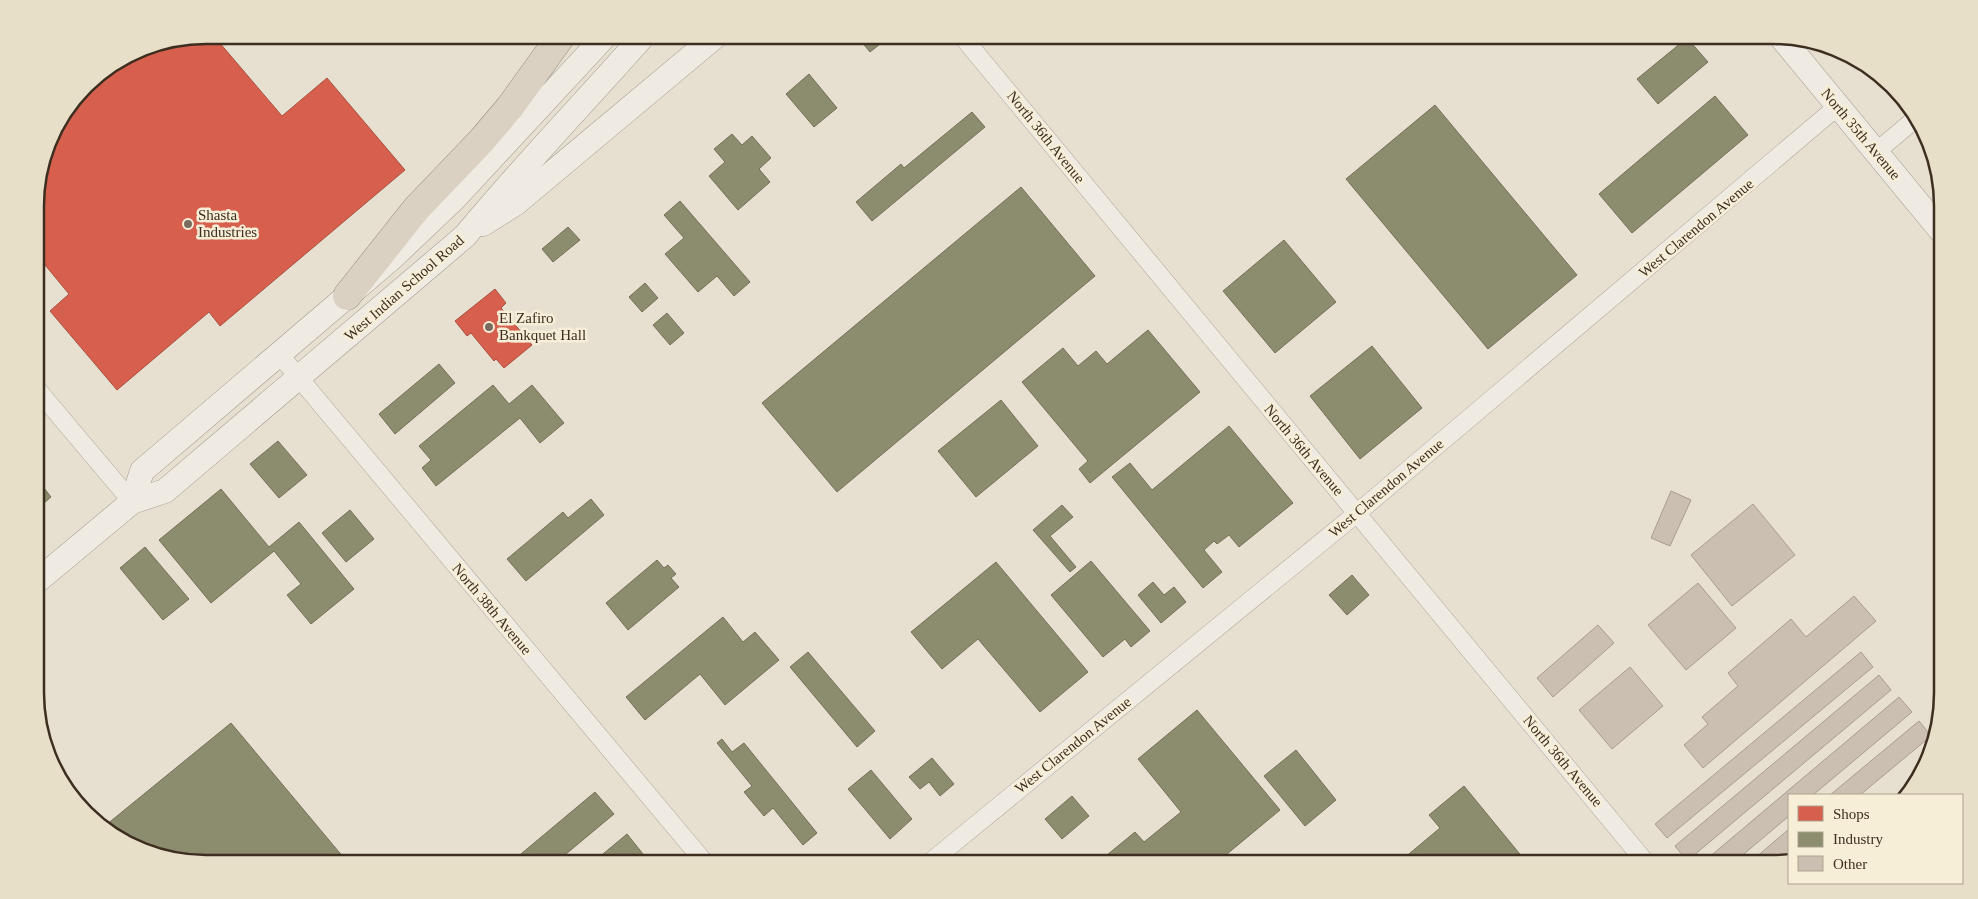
<svg xmlns="http://www.w3.org/2000/svg" width="1978" height="899" font-family="'Times New Roman',serif">
  <rect width="100%" height="100%" fill="#e7e0d1"/>
  <!-- shops -->
  <g fill="#d6604d" stroke="#a85140">
    <polygon points="206,35 213,35 282,116 327,78 405,170 220,326 209,312 117,390 50,311 69,294 36,254 35,195 53,130 93,78 141,48"/>
    <polygon points="495,289 506,303 501,308 532,345 504,368 496,359 494,361 471,333 467,336 455,321"/>
  </g>
  <!-- industry -->
  <g fill="#8c8c6e" stroke="#747057">
    <polygon points="856,35 887,35 889,37 870,52"/>
    <polygon points="1687,38 1708,62 1658,104 1637,79"/>
    <polygon points="809,74 837,108 814,127 786,94"/>
    <polygon points="1715,96 1748,135 1632,233 1599,194"/>
    <polygon points="1435,105 1577,275 1488,349 1346,179"/>
    <polygon points="972,112 985,127 872,221 856,202 901,164 904,168"/>
    <polygon points="732,134 742,145 752,136 771,158 759,169 770,182 738,210 709,176 725,162 714,149"/>
    <polygon points="1021,187 1095,276 837,492 762,403"/>
    <polygon points="680,201 750,282 734,296 717,276 698,292 665,254 684,238 664,215"/>
    <polygon points="568,227 580,240 553,262 542,249"/>
    <polygon points="1284,240 1336,302 1275,353 1223,291"/>
    <polygon points="645,283 658,298 642,312 629,297"/>
    <polygon points="667,313 684,333 670,345 653,325"/>
    <polygon points="1148,330 1200,392 1090,483 1079,469 1088,461 1022,382 1063,348 1078,366 1096,351 1107,364"/>
    <polygon points="1372,346 1422,408 1360,459 1310,396"/>
    <polygon points="439,364 455,383 395,434 379,414"/>
    <polygon points="493,385 509,404 532,385 564,423 540,443 520,418 436,486 422,468 431,460 419,446"/>
    <polygon points="1001,400 1038,446 976,497 938,451"/>
    <polygon points="1229,426 1293,503 1239,547 1229,535 1217,544 1214,541 1204,550 1222,572 1203,588 1112,477 1130,463 1152,490"/>
    <polygon points="278,441 307,475 279,498 250,464"/>
    <polygon points="44,488 51,497 36,510 36,491 38,493"/>
    <polygon points="221,489 269,547 299,522 354,589 311,624 287,595 301,584 274,551 211,603 159,540"/>
    <polygon points="591,499 604,515 526,581 507,559 563,512 568,518"/>
    <polygon points="1062,505 1073,517 1050,536 1076,567 1070,572 1033,530"/>
    <polygon points="350,510 374,539 346,562 322,533"/>
    <polygon points="145,547 189,599 163,620 120,568"/>
    <polygon points="657,560 664,568 668,565 676,574 671,578 679,587 628,630 606,603"/>
    <polygon points="1091,561 1150,631 1131,647 1125,639 1103,657 1051,595"/>
    <polygon points="996,562 1088,672 1040,712 978,639 942,669 911,632"/>
    <polygon points="1352,575 1369,595 1347,615 1329,595"/>
    <polygon points="1153,582 1164,595 1174,587 1186,602 1161,623 1138,595"/>
    <polygon points="723,617 743,642 755,632 779,660 725,705 700,674 645,720 626,697"/>
    <polygon points="808,652 875,731 857,747 790,667"/>
    <polygon points="1197,710 1280,810 1215,864 1096,864 1135,832 1144,842 1181,812 1138,759"/>
    <polygon points="231,723 349,864 206,864 140,851 106,825"/>
    <polygon points="722,739 732,752 744,743 817,833 803,845 773,808 764,816 744,792 752,786 717,743"/>
    <polygon points="1296,750 1336,800 1305,826 1264,776"/>
    <polygon points="932,758 954,784 940,796 929,782 920,789 909,777"/>
    <polygon points="871,770 912,819 890,839 848,789"/>
    <polygon points="1464,786 1528,864 1397,864 1440,828 1429,815"/>
    <polygon points="595,792 614,814 554,864 509,864"/>
    <polygon points="1072,796 1089,816 1062,839 1045,819"/>
    <polygon points="627,834 651,864 591,864"/>
  </g>
  <!-- building -->
  <g fill="#cbbfb2" stroke="#a89c90">
    <polygon points="1671,491 1691,500 1670,546 1651,538"/>
    <polygon points="1753,504 1795,555 1732,606 1691,555"/>
    <polygon points="1698,583 1736,628 1686,670 1648,625"/>
    <polygon points="1854,596 1876,621 1703,768 1684,745 1708,724 1702,717 1738,686 1728,673 1791,619 1806,637"/>
    <polygon points="1598,625 1614,643 1553,697 1537,678"/>
    <polygon points="1861,652 1873,667 1667,838 1655,824"/>
    <polygon points="1630,667 1663,706 1612,749 1579,710"/>
    <polygon points="1879,675 1891,690 1687,861 1675,846"/>
    <polygon points="1899,697 1912,712 1813,795 1789,795 1789,816 1732,864 1701,864"/>
    <polygon points="1919,721 1931,736 1860,795 1830,795"/>
    <polygon points="1910,784 1913,787 1907,795 1898,795"/>
    <polygon points="1789,829 1789,854 1778,864 1748,864"/>
  </g>
  <g fill="none" stroke-linecap="round" stroke-linejoin="round">
    <!-- street casing -->
    <g stroke="#ada599" stroke-width="19">
      <g id="street">
        <polyline points="961,35 1647,864"/>
        <polyline points="1876,152 1915,119"/>
        <polyline points="279,354 706,864"/>
        <polyline points="36,388 132,502"/>
        <polyline points="928,864 1356,514 1838,106"/>
      </g>
    </g>
    <!-- secondary casing -->
    <g stroke="#9c958a" stroke-width="25">
      <g id="secondary">
        <polyline points="1781,37 1942,232"/>
        <polyline points="483,224 515,204 717,35"/>
        <polyline points="132,502 142,471 393,257 454,199 606,35"/>
        <path d="M36 582 132 502 165 491 465 236C522 167 585 102 644 35"/>
      </g>
    </g>
    <!-- highway casing -->
    <g stroke="#928b80" stroke-width="29">
      <polyline id="highway" points="347,296 416,209 482,140 510,107 562,35"/>
    </g>
    <!-- street -->
    <use href="#street" stroke="#efebe3" stroke-width="18"/>
    <!-- secondary -->
    <use href="#secondary" stroke="#efebe3" stroke-width="24"/>
    <!-- highway -->
    <use href="#highway" stroke="#dad1c2" stroke-width="28"/>
  </g>
  <!-- markers -->
  <g fill="#786c5e" stroke="#f7eed8" stroke-width="2">
    <circle cx="188" cy="224" r="5"/>
    <circle cx="489" cy="327" r="5"/>
  </g>
  <g text-anchor="middle" stroke-width="5" stroke-linejoin="round" paint-order="stroke">
    <!-- street labels -->
    <g font-size="15" fill="#3d2e20" stroke="#f7eed8">
      <text transform="translate(1861 134) rotate(50)" y="5">North 35th Avenue</text>
      <text transform="translate(1046 137) rotate(51)" y="5">North 36th Avenue</text>
      <text transform="translate(1696 228) rotate(-40)" y="5">West Clarendon Avenue</text>
      <text transform="translate(404 288) rotate(-41)" y="5">West Indian School Road</text>
      <text transform="translate(1304 450) rotate(50)" y="5">North 36th Avenue</text>
      <text transform="translate(1386 488) rotate(-40)" y="5">West Clarendon Avenue</text>
      <text transform="translate(492 609) rotate(50)" y="5">North 38th Avenue</text>
      <text transform="translate(1073 745) rotate(-39)" y="5">West Clarendon Avenue</text>
      <text transform="translate(1563 761) rotate(50)" y="5">North 36th Avenue</text>
    </g>
    <!-- poi labels -->
    <g font-size="15" fill="#3d2e20" stroke="#f7eed8" text-anchor="start">
      <text x="198" y="220">Shasta<tspan x="198" dy="17">Industries</tspan></text>
      <text x="499" y="323">El Zafiro<tspan x="499" dy="17">Bankquet Hall</tspan></text>
    </g>
  </g>
  <!-- crop -->
  <path d="M0 0H1978V899H0ZM206 44H1772A162 162 0 0 1 1934 206V693A162 162 0 0 1 1772 855H206A162 162 0 0 1 44 693V206A162 162 0 0 1 206 44Z" fill="#e8dfc9" fill-rule="evenodd"/>
  <path fill="none" stroke="#3d2e20" stroke-width="2.5" d="M206 44H1772A162 162 0 0 1 1934 206V693A162 162 0 0 1 1772 855H206A162 162 0 0 1 44 693V206A162 162 0 0 1 206 44Z"/>
  <!-- legend -->
  <rect x="1788" y="794" width="175" height="90" fill="#f7eed8" stroke="#ada18e"/>
  <rect x="1798" y="806" width="25" height="15" fill="#d6604d" stroke="#ada18e"/>
  <text x="1833" y="819" font-size="15" fill="#3d2e20">Shops</text>
  <rect x="1798" y="832" width="25" height="15" fill="#8c8c6e" stroke="#ada18e"/>
  <text x="1833" y="844" font-size="15" fill="#3d2e20">Industry</text>
  <rect x="1798" y="856" width="25" height="15" fill="#cbbfb2" stroke="#ada18e"/>
  <text x="1833" y="869" font-size="15" fill="#3d2e20">Other</text>
</svg>
